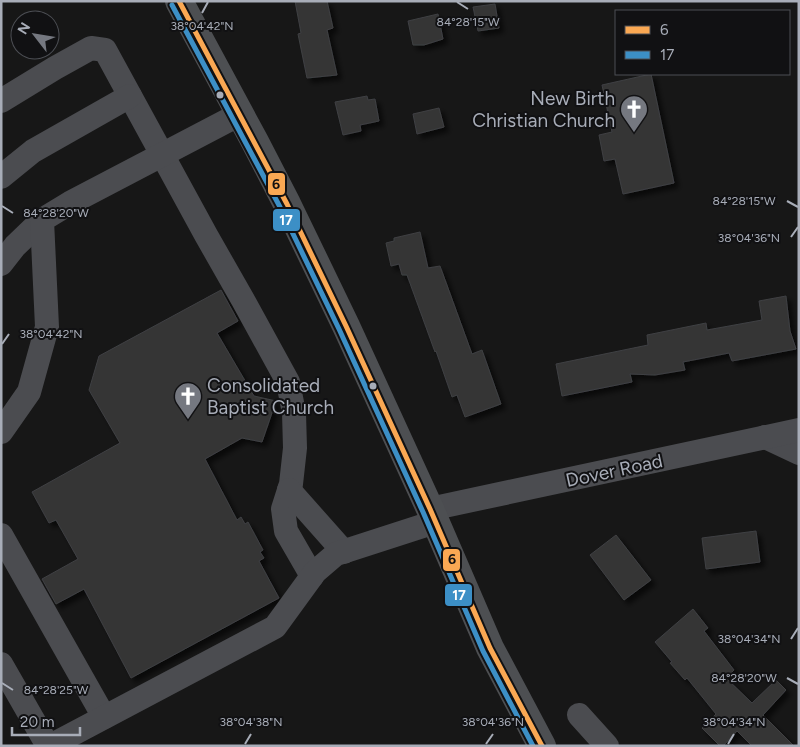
<svg xmlns="http://www.w3.org/2000/svg" width="800" height="747" font-family="Figtree,sans-serif">
  <defs>
    <filter id="shadow"><feDropShadow dx="4.5" dy="4.5" stdDeviation="2.5" flood-color="#0009"/></filter>
  </defs>
  <rect width="100%" height="100%" fill="#171717"/>
  <!-- building -->
  <g fill="#353536" stroke="#3f4043" filter="url(#shadow)">
    <polygon points="295,1 327,1 333,28 327,30 337,75 307,78 298,34 301,33"/>
    <polygon points="495,4 499,28 478,31 473,7"/>
    <polygon points="438,14 443,39 424,45 413,45 408,21"/>
    <polygon points="651,74 674,183 623,194 615,159 604,161 599,135 612,132 602,85"/>
    <polygon points="367,96 368,100 375,99 379,121 360,125 361,131 343,135 335,102"/>
    <polygon points="439,108 444,127 417,134 413,114"/>
    <polygon points="420,232 428,268 440,266 472,354 482,350 501,404 465,417 457,395 452,397 436,351 435,352 407,275 402,275 399,264 391,266 386,243 394,241 394,238"/>
    <polygon points="221,290 238,321 217,333 254,396 276,401 262,442 242,438 205,459 237,520 241,517 245,524 248,522 263,550 260,552 264,558 259,561 279,598 131,678 84,589 56,604 42,579 78,559 56,520 49,523 32,492 120,443 89,390 99,356"/>
    <polygon points="786,296 790,331 796,349 732,361 729,353 683,362 685,370 655,375 630,374 632,382 562,396 556,364 648,345 647,335 706,323 707,330 762,320 759,301"/>
    <polygon points="756,531 760,562 706,569 702,538"/>
    <polygon points="616,535 651,580 624,600 590,555"/>
    <polygon points="693,609 708,628 704,631 734,670 726,678 752,703 776,680 786,690 763,715 794,746 752,746 737,731 723,746 720,746 702,728 716,714 687,678 685,680 670,663 672,662 655,642"/>
  </g>
  <g fill="none" stroke-linecap="round" stroke-linejoin="round">
    <!-- minor -->
    <g stroke="#4b4c50" stroke-width="24">
      <polyline points="1,101 55,68 91,48 105,50 206,235 243,300 288,382 294,413 295,448 291,484 283,509 286,531 312,576"/>
      <polyline points="1,177 33,151 130,96"/>
      <polyline points="1,264 15,246 42,220"/>
      <polyline points="1,432 29,392 47,327 42,220 70,203 240,114"/>
      <polyline points="765,437 799,453"/>
      <polyline points="289,490 344,552"/>
      <polyline points="430,509 799,430"/>
      <polyline points="1,535 104,717"/>
      <polyline points="1,664 48,746"/>
      <polyline points="579,715 607,746"/>
      <polyline points="50,746 275,627 315,572 336,554 435,522"/>
    </g>
    <!-- major -->
    <polyline stroke="#4d4f52" stroke-width="28" points="179,1 255,142 287,204 346,326 430,509 490,648 542,746"/>
    <!-- bus-1 casing -->
    <g stroke="#111113" stroke-width="9">
      <polyline id="bus-1" points="179,1 287,204 346,326 430,509 490,648 542,746"/>
    </g>
    <!-- bus-2 casing -->
    <g stroke="#111113" stroke-width="9">
      <polyline id="bus-2" points="172,5 280,207 339,329 423,512 483,651 533,746"/>
    </g>
    <!-- bus-1 -->
    <use href="#bus-1" stroke="#faa853" stroke-width="5"/>
    <!-- bus-2 -->
    <use href="#bus-2" stroke="#3c8fc6" stroke-width="5"/>
  </g>
  <!-- ticks -->
  <path fill="none" stroke="#a8adb8" stroke-width="2" d="M457 2 468 9M202 13 208 2M787 201 798 207M2 206 13 213M791 237 798 227M2 344 9 334M791 639 798 628M787 678 798 684M2 683 13 690M245 744 251 734M486 744 493 734M728 744 734 734"/>
  <!-- icons -->
  <defs>
    <g id="church-pin" transform="scale(1.4375)"><path d="M0 17L-7.5 6A9.5 9.5 0 1 1 7.5 6Z" fill="#757880" stroke="#111113"/><path d="M-1.2-6h2.4v3.5h3.3v2.4h-3.3V6h-2.4V-.1h-3.3v-2.4h3.3Z" fill="#fff"/></g>
  </defs>
  <g fill-rule="evenodd">
    <use href="#church-pin" x="634" y="109"/>
    <use href="#church-pin" x="188" y="396"/>
  </g>
  <!-- markers -->
  <g fill="#a8adb8" stroke="#111113" stroke-width="2">
    <circle cx="220" cy="95" r="4.5"/>
    <circle cx="373" cy="386" r="4.5"/>
  </g>
  <g text-anchor="middle" stroke-width="4" stroke-linejoin="round" paint-order="stroke">
    <!-- poi labels -->
    <g font-size="19" fill="#a8adb8" stroke="#111113" text-anchor="end">
      <text x="615" y="105">New Birth<tspan x="615" dy="22">Christian Church</tspan></text>
      <text x="207" y="392" text-anchor="start">Consolidated<tspan x="207" dy="22">Baptist Church</tspan></text>
    </g>
    <!-- street labels -->
    <g font-size="19" fill="#a8adb8" stroke="#111113">
      <text transform="translate(614 470) rotate(-12)" y="7">Dover Road</text>
    </g>
  </g>
  <g font-size="12" text-anchor="middle" fill="#a8adb8" stroke="#111113" stroke-width="4" stroke-linejoin="round" paint-order="stroke">
    <text x="468" y="26">84°28'15"W</text>
    <text x="202" y="30">38°04'42"N</text>
    <text x="744" y="205">84°28'15"W</text>
    <text x="56" y="217">84°28'20"W</text>
    <text x="749" y="242">38°04'36"N</text>
    <text x="51" y="338">38°04'42"N</text>
    <text x="749" y="643">38°04'34"N</text>
    <text x="744" y="682">84°28'20"W</text>
    <text x="56" y="694">84°28'25"W</text>
    <text x="251" y="726">38°04'38"N</text>
    <text x="493" y="726">38°04'36"N</text>
    <text x="734" y="726">38°04'34"N</text>
  </g>
  <g stroke="#111113" stroke-width="2">
    <rect x="267" y="172" width="19" height="24" rx="5" fill="#faa853"/>
    <rect x="272" y="208" width="29" height="24" rx="5" fill="#3c8fc6"/>
    <rect x="442" y="548" width="19" height="24" rx="5" fill="#faa853"/>
    <rect x="444" y="583" width="29" height="24" rx="5" fill="#3c8fc6"/>
  </g>
  <g font-size="14" text-anchor="middle" font-weight="bold" fill="#fff">
    <text x="286" y="225">17</text>
    <text x="459" y="600">17</text>
  </g>
  <g font-size="14" text-anchor="middle" font-weight="bold" fill="#111">
    <text x="276" y="189">6</text>
    <text x="452" y="564">6</text>
  </g>
  <!-- border -->
  <rect width="800" height="747" fill="none" stroke="#a8adb8" stroke-width="5"/>
  <!-- legend -->
  <rect x="615" y="10" width="175" height="65" fill="#111113" stroke="#4d4f55"/>
  <rect x="625" y="26" width="25" height="8" fill="#faa853" stroke="#4d4f55"/>
  <text x="660" y="35" font-size="15" fill="#a8adb8">6</text>
  <rect x="625" y="51" width="25" height="8" fill="#3c8fc6" stroke="#4d4f55"/>
  <text x="660" y="60" font-size="15" fill="#a8adb8">17</text>
  <!-- north arrow -->
  <g transform="translate(35 35) rotate(301)"><circle r="24" fill="#111113" stroke="#4d4f55"/>
  <path d="M0-4L9 19L0 12L-9 19Z" fill="#757880"/>
  <text y="-8" font-size="14" font-weight="bold" text-anchor="middle" fill="#a8adb8">N</text>
  </g>
  <!-- scale -->
  <path d="M12 727v8h68v-8" fill="none" stroke="#a8adb8" stroke-width="2.5"/>
  <text x="20" y="727" font-size="15" fill="#a8adb8" stroke="#111113" stroke-width="4" paint-order="stroke">20 m</text>
</svg>
